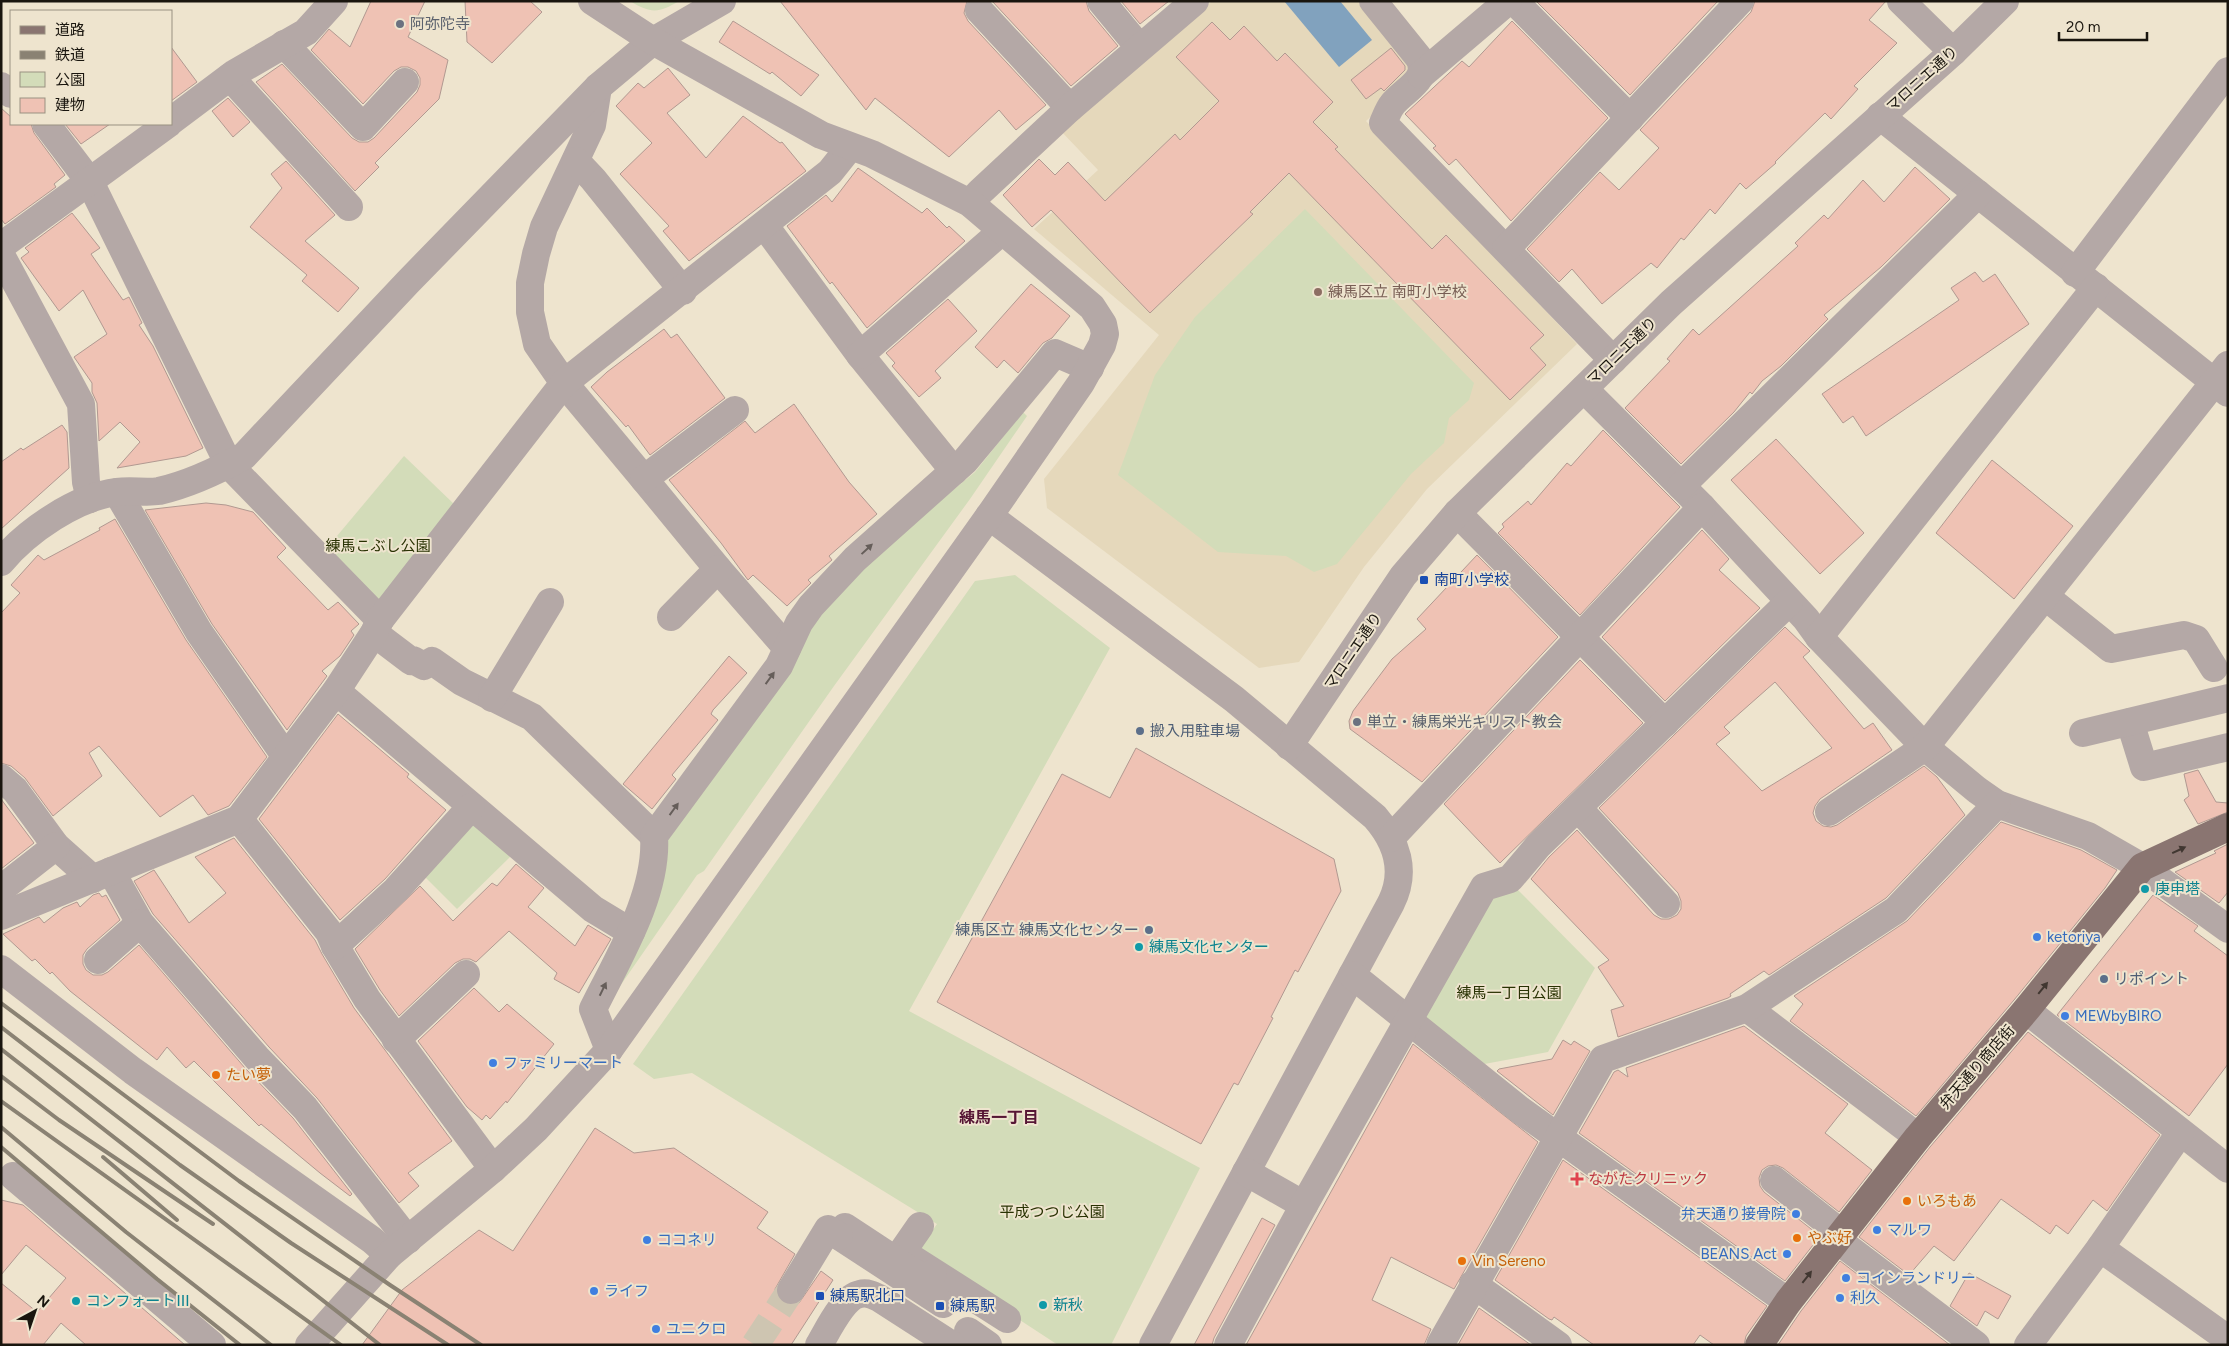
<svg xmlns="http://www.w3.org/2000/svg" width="2229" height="1346" font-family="Figtree,'Noto Sans JP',sans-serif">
  <rect width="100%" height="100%" fill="#eee4ce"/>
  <!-- built -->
  <polygon fill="#e5d8bb" points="1212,1 1361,1 1411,64 1411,79 1366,121 1577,344 1427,489 1364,567 1299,662 1259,668 1047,508 1044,479 1159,335 1034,229 1098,170 1060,130"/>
  <!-- green -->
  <g fill="#d3dcb9">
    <path d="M630 1H679C659 13 651 14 630 1Z"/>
    <polygon points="1305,209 1474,383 1469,400 1449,418 1444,443 1411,474 1337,564 1314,572 1286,556 1218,552 1118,475 1155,375 1195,317"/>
    <polygon points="1023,412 1027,416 970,499 834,686 704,871 697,875 618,989 667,836 803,633 869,559 975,472"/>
    <polygon points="404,456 456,506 386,600 371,603 330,561 332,542"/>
    <polygon points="1015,575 1110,648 909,1011 1200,1168 1111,1345 1058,1345 917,1253 937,1224 692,1073 654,1079 633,1064 975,581"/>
    <polygon points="477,825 512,855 457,909 423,875 465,826"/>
    <polygon points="1518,890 1595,968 1548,1052 1479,1065 1421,1018 1492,897"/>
  </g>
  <!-- water -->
  <polygon fill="#81a2be" points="1284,1 1340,1 1372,40 1339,67"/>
  <!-- building -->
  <g fill="#efc2b4" stroke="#b19991" fill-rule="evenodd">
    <polygon points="371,1 425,1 408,37 448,60 439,99 375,163 379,167 355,191 256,82 282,64 352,138 359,142 368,142 374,138 417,92 420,85 420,78 416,71 408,67 401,67 394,71 363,104 311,50 329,29 350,47"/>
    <polygon points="465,1 530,1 542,12 492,63 467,42"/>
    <polygon points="780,1 967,1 964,13 968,21 1046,105 1016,130 999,110 949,157 875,98 866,110"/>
    <polygon points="992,1 1086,1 1089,11 1118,46 1071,86"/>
    <polygon points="1121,1 1169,1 1140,24"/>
    <polygon points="1536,1 1718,1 1630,95"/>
    <polygon points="1755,1 1886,1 1869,20 1897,43 1854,86 1858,89 1831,119 1825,113 1775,162 1776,163 1746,189 1740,183 1715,214 1710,209 1684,240 1681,238 1657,268 1651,263 1602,304 1572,269 1559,282 1527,249 1600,172 1619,190 1659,148 1640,130 1751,12"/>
    <polygon points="733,21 819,75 801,96 772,72 770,74 719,42"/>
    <polygon points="1512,21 1608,118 1511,221 1456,159 1449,165 1433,148 1436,146 1405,114 1462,61 1469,67"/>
    <polygon points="1212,22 1230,40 1244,26 1277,61 1285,53 1333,102 1313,122 1338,147 1335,149 1432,249 1446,235 1544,335 1530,348 1546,365 1510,400 1289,173 1250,212 1253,214 1150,313 1051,210 1032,227 1003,195 1039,159 1055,175 1068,162 1105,201 1175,134 1180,140 1219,101 1176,57"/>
    <polygon points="171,47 197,82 171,101"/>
    <polygon points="1391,48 1405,66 1405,70 1384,91 1381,88 1366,99 1351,80"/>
    <polygon points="668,68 690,95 667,113 706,158 743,116 780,143 782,142 806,171 689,261 663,231 669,226 620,174 652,143 616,106 638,83 644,88"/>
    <polygon points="228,98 250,122 233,137 212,111"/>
    <polygon points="1,108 11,117 11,124 31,124 34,133 65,175 54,184 56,187 5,224 1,219"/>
    <polygon points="65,124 110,124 81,144"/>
    <polygon points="286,161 335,215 305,241 359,288 338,312 302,281 307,275 250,227 282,188 271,174"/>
    <polygon points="1915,167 1950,199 1881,267 1824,315 1828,319 1781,366 1762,381 1752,394 1750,392 1734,412 1681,464 1625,408 1670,361 1667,359 1693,329 1699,335 1798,246 1795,243 1824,215 1828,219 1863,180 1884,202"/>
    <polygon points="858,168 922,213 927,208 947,228 949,226 965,241 867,328 832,282 830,284 787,226 826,195 832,202"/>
    <polygon points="72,213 100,248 91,254 123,300 129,297 142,323 139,325 153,346 203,448 186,456 117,468 140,442 120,422 99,441 97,403 92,392 92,383 74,357 107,334 83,290 59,311 21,258 29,252 25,248"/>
    <polygon points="1975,272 1983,282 1995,274 2029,324 1866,436 1853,416 1843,423 1822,394 1959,300 1951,288"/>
    <polygon points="1031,284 1070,316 1052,338 1043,343 1018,373 1004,360 997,368 975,347"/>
    <polygon points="948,299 977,331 935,371 941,378 919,397 892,366 895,363 886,353"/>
    <polygon points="664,329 671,338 677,334 725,398 650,455 628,425 626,427 591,387 607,372"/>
    <polygon points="794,404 849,482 877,514 829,556 832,560 808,580 811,583 787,606 753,575 748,580 721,543 669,480 745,421 755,433"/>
    <polygon points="62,425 67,432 69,468 1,529 1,462 21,448 23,450"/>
    <polygon points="1603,430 1680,507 1580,615 1498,533 1504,527 1502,524 1528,501 1531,505 1567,463 1571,466"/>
    <polygon points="1776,439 1864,533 1820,574 1731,480"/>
    <polygon points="1992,460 2073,526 2014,599 1936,533"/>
    <polygon points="206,503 226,505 253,512 286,548 277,557 328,610 338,602 359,624 351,631 354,635 340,656 322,671 327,676 287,730 212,624 145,510"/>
    <polygon points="115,519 186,640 267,757 229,806 208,815 193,795 160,817 99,746 89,753 102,776 53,816 25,778 11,766 1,763 1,613 20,593 11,585 38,555 44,560 100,530 99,528"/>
    <polygon points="1702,530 1729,559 1719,570 1760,608 1665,701 1602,637"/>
    <polygon points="1477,555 1558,637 1422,782 1350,729 1349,721 1353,711 1392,659 1426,629 1417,619"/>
    <path d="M1785 627 1810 651 1803 657 1864 729 1873 723 1892 750 1820 799 1815 806 1813 813 1816 821 1823 826 1831 827 1837 825 1924 766 1937 777 1965 815 1886 898 1769 975 1764 971 1730 994 1731 996 1728 998 1618 1037 1611 1010 1624 1006 1598 967 1609 960 1531 879 1549 857 1577 830 1654 915 1661 919H1669L1677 915 1681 909V901L1678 893 1599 808ZM1775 682 1832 748 1762 791 1716 744 1730 733 1724 727Z"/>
    <polygon points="729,656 747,673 713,710 711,714 718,720 672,775 676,779 652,809 623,784"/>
    <polygon points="1580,660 1643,723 1500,863 1444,804"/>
    <polygon points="338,714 409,774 407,777 446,810 385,879 340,920 259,819"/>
    <polygon points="1136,748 1334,859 1341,891 1298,972 1295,970 1271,1017 1273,1018 1238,1085 1234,1083 1201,1144 937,1002 1062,774 1110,798"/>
    <polygon points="2198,770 2216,802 2228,803 2228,812 2198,824 2184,800 2189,796 2184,774"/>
    <polygon points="1,799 34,843 1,869"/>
    <polygon points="2001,822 2081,850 2117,870 2105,888 2014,1000 1916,1116 1790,1021 1803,1004 1794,996 1907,921"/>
    <polygon points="234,838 315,940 322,954 354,1008 452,1141 408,1173 419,1186 399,1203 317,1098 269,1047 153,914 134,881 154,870 189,923 226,893 195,857"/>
    <polygon points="2228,844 2228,892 2219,903 2175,872 2216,853 2214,851"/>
    <polygon points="516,864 544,888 528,907 575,946 588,925 611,939 579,993 554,979 557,973 509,931 476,962 470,959 463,959 455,963 399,1016 380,990 355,949 420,886 453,921 492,883 497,886"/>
    <polygon points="99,893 102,897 106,895 120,920 87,949 83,955 83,964 86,970 93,975 102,975 108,972 139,945 245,1068 293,1118 352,1194 350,1196 320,1173 261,1124 259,1126 194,1061 186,1068 167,1047 157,1060 70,991 52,972 50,974 35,959 32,961 3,934 39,917 44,923 63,908 77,902 80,907 93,895"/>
    <polygon points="2153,895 2198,926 2194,931 2228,956 2228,1064 2189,1116 2057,1015"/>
    <polygon points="474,988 499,1012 507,1004 554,1044 507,1103 506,1101 490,1119 486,1115 482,1120 467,1107 418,1041"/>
    <polygon points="1744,1026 1848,1104 1825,1133 1872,1170 1839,1212 1783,1168 1776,1165 1768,1166 1762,1170 1759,1178 1760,1186 1764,1192 1820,1236 1785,1281 1579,1133 1614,1072 1618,1070 1628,1077 1626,1068"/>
    <polygon points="2028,1032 2160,1135 2107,1211 2093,1200 2068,1234 2056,1225 2050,1234 2001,1199 1954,1261 1934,1246 1909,1275 1859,1237 1930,1147"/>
    <polygon points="1563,1040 1571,1045 1574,1041 1590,1051 1553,1115 1497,1071 1499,1069 1552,1059"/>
    <polygon points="1413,1044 1538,1142 1454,1289 1391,1257 1372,1300 1431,1329 1424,1345 1246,1345"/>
    <polygon points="595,1128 634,1153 674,1148 768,1212 757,1228 795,1254 775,1289 777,1297 783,1303 790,1306 799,1303 821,1271 833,1280 791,1345 362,1345 402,1290 479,1230 513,1251"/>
    <polygon points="1563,1160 1767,1306 1746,1336 1744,1345 1714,1345 1700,1335 1693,1345 1594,1345 1554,1317 1552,1320 1549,1319 1495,1280"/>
    <polygon points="1,1200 23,1205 185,1345 86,1345 61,1323 43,1345 1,1345 1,1283 37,1312 66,1278 26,1245 1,1275"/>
    <polygon points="1262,1218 1275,1225 1214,1338 1212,1345 1194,1345"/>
    <polygon points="1840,1261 1950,1345 1778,1345 1801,1311"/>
    <polygon points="1969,1273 2011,1296 1998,1319 1985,1311 1977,1326 1950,1306"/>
    <polygon points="1479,1308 1531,1345 1458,1345"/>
  </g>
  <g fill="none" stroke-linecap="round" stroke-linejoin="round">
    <!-- minor-tunnel -->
    <polyline stroke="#cec5b1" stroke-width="28" stroke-dasharray="28 14" stroke-linecap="butt" points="755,1345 791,1290"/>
    <!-- minor -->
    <g stroke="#b4a8a6" stroke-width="28">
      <polyline points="1101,1 1139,47"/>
      <path d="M1373 1 1419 58C1431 80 1403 90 1392 105 1388 110 1386 117 1383 123L1613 360"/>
      <polyline points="1514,1 1630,118"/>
      <polyline points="1901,1 1953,52"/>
      <polyline points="979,10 1070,108"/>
      <polyline points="284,44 363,127 405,82"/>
      <polyline points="1421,75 1508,1"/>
      <polyline points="230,77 349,207"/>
      <polyline points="1,86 11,94"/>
      <polyline points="598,87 592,125 544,227 536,254 530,283 530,312 537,344 564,383 644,479 718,569 787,648"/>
      <polyline points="1880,116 2228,393"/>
      <polyline points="171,121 235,73 306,32 334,1"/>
      <polyline points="46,124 90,182 229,465 380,620"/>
      <polyline points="576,161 593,179 683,291"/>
      <polyline points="970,203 980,192 1070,108 1195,1"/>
      <polyline points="765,226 860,355 954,471"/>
      <polyline points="1,246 168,124"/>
      <polyline points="1506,249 1740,1"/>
      <polyline points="1,255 81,404 86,482 90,499"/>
      <polyline points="2075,273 2228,71"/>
      <polyline points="860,355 1002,231"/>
      <polyline points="1584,389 1702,507 1806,619 1819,637 1925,747 1977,790 1997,804 2088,836 2142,867 2228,929"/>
      <polyline points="644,479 735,410"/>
      <polyline points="1681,486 1978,194"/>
      <polyline points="117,492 199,632 286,757"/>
      <polyline points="1457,513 1665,723"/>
      <path d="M989 516 1234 699 1375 817C1397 842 1407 871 1391 903L1153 1345"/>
      <path d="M1 562C27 531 76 497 117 492 131 490 146 493 159 491 190 484 217 471 244 456L408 282 598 87 653 41 722 1"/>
      <polyline points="2046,597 2111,649 2184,635 2196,639 2214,668"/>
      <polyline points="671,617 718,569"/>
      <polyline points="374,633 411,661 413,660 424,666 432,661 462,682 532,717 654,836"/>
      <polyline points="1819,637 2096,287"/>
      <polyline points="336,691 593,909 631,932"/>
      <polyline points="492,698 550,602"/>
      <polyline points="2130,722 2144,767 2228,747"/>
      <polyline points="2083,733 2228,698"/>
      <polyline points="1289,746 1403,576 1457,513 1671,303 1953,52 2005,1"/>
      <polyline points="1,778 15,790 56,846 93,879"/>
      <polyline points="1578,808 1666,904"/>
      <polyline points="1829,812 1925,747 2228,365"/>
      <polyline points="239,819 329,932 335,946 367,999 493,1169"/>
      <polyline points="1391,838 1702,507"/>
      <polyline points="111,871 140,923 257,1058 305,1108 408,1240"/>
      <polyline points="1,889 56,846"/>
      <polyline points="1,916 239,819 336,691 374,633 380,620 564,383 830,172 850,147"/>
      <polyline points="335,946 396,890 471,807"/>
      <polyline points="98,960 140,923"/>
      <polyline points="1,969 133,1071 372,1240 389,1255"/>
      <polyline points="1352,975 1520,1110 1788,1302"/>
      <polyline points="1747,1008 1918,1137"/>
      <polyline points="2026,1010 2228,1169"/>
      <polyline points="396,1040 466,974"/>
      <path d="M609 1050 593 1009C618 958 658 894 654 836L779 666 799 623 811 606 855 559 965 461 1055 353 1090 368"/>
      <polyline points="1246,1172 1304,1205"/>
      <polyline points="13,1176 212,1345"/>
      <polyline points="1774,1180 1841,1233"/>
      <polyline points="920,1226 902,1252 1007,1319"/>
      <polyline points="1836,1239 1976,1345"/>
      <polyline points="2100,1248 2225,1337"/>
      <polyline points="933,1273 927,1281 845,1227 839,1236 943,1304"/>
      <polyline points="1473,1284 1558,1345"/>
      <polyline points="791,1290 828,1229 839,1236"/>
      <polyline points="968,1331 988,1345"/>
      <polyline points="309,1345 389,1255 493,1169 536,1129 609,1050 989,516 1081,383 1102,345 1105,334 1103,324 1092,307 970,203 872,154 821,135 653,41 592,1"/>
      <path d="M819 1345C828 1330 843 1297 860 1294 867 1292 873 1295 879 1298L952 1345"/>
      <polyline points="1228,1345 1304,1205 1484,887 1510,879 1538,846 1789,602"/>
      <polyline points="1440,1345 1603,1059 1747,1008 1896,910 1997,804"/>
      <polyline points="2028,1345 2100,1248 2180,1133"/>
    </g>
    <!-- major -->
    <polyline stroke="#8a7571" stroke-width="28" points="1759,1345 1788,1302 1918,1137 2026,1010 2142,867 2228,827"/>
    <!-- rail -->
    <g stroke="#8a8273" stroke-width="4">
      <polyline points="1,1003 239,1181 390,1285 481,1345"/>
      <polyline points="1,1027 180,1165 291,1243 448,1345"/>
      <polyline points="1,1049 380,1345"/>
      <polyline points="1,1076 59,1120 213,1224"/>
      <polyline points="1,1101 341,1345"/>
      <polyline points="1,1127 126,1232 271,1345"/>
      <polyline points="1,1147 157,1279 240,1345"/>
      <polyline points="103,1157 177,1220"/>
    </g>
  </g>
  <!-- one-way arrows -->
  <defs><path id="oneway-solid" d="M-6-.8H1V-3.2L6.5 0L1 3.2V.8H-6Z" transform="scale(1.25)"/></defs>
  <g fill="#665e5a">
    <use href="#oneway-solid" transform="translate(867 549) rotate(-43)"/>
    <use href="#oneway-solid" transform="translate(770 678) rotate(-54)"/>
    <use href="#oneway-solid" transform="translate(674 809) rotate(-54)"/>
    <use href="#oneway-solid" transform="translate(603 989) rotate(-64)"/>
  </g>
  <g fill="#413731">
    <use href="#oneway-solid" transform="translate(2179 850) rotate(-25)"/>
    <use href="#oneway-solid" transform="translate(2043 988) rotate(-51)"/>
    <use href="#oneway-solid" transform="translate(1807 1277) rotate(-52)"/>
  </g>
  <!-- markers -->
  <g fill="#6b7280" stroke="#eee4ce" stroke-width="2">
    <circle cx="400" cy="24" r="5"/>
    <circle cx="1357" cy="722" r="5"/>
  </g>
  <circle fill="#8d6e63" stroke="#eee4ce" stroke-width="2" cx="1318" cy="292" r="5"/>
  <g fill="#1a4fb4" stroke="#eee4ce" stroke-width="2">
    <rect x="1419" y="575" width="10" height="10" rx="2.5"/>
    <rect x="815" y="1291" width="10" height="10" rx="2.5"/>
    <rect x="935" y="1301" width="10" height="10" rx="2.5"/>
  </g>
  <g fill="#5c6f8a" stroke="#eee4ce" stroke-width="2">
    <circle cx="1140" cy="731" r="5"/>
    <circle cx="1149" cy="930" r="5"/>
    <circle cx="2104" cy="979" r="5"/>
  </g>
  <g fill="#0f9aa8" stroke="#eee4ce" stroke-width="2">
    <circle cx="2145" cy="889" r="5"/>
    <circle cx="1139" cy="947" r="5"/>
    <circle cx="76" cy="1301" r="5"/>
    <circle cx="1043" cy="1305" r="5"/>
  </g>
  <g fill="#3f7fe0" stroke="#eee4ce" stroke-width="2">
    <circle cx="2037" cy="937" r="5"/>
    <circle cx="2065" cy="1016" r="5"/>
    <circle cx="493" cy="1063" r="5"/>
    <circle cx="1796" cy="1214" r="5"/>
    <circle cx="1877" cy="1230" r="5"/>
    <circle cx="647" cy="1240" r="5"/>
    <circle cx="1787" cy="1254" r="5"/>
    <circle cx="1846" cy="1278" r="5"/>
    <circle cx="594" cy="1291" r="5"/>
    <circle cx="1840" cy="1298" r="5"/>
    <circle cx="656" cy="1329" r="5"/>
  </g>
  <g fill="#e8710a" stroke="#eee4ce" stroke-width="2">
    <circle cx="216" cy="1075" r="5"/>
    <circle cx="1907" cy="1201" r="5"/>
    <circle cx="1797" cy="1238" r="5"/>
    <circle cx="1462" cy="1261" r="5"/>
  </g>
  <path fill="#e0444e" stroke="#eee4ce" stroke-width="2" d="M1574.5 1171.5h5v5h5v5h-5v5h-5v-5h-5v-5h5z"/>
  <g text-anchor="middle" stroke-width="4" stroke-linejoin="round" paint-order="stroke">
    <!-- worship labels -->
    <g font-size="15" fill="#5b616d" stroke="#eee4ce" text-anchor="start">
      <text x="410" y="29">阿弥陀寺</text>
      <text x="1367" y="727">単立・練馬栄光キリスト教会</text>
    </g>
    <!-- street labels -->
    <g font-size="15" fill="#19150e" stroke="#eee4ce">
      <text transform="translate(1922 79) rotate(-42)" y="5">マロニエ通り</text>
      <text transform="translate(1622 351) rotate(-44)" y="5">マロニエ通り</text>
      <text transform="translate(1353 651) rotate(-56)" y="5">マロニエ通り</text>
      <text transform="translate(1977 1067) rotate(-49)" y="5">弁天通り商店街</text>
    </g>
    <!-- education labels -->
    <g font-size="15" fill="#785e54" stroke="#eee4ce" text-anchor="start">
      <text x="1328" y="297">練馬区立 南町小学校</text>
    </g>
    <!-- park labels -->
    <g font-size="15" fill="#293203" stroke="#eee4ce">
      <text x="378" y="551">練馬こぶし公園</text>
      <text x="1509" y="998">練馬一丁目公園</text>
      <text x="1052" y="1217">平成つつじ公園</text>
    </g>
    <!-- transit labels -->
    <g font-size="15" fill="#164399" stroke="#eee4ce" text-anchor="start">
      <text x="1434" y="585">南町小学校</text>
      <text x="830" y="1301">練馬駅北口</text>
      <text x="950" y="1311">練馬駅</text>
    </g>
    <!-- service labels -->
    <g font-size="15" fill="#4e5e75" stroke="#eee4ce" text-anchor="start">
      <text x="1150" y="736">搬入用駐車場</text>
      <text x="1139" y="935" text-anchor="end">練馬区立 練馬文化センター</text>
      <text x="2114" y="984">リポイント</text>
    </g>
    <!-- culture labels -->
    <g font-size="15" fill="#0d838f" stroke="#eee4ce" text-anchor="start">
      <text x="2155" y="894">庚申塔</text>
      <text x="1149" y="952">練馬文化センター</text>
      <text x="86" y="1306">コンフォートⅢ</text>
      <text x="1053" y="1310">新秋</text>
    </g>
    <!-- shop labels -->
    <g font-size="15" fill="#366cbe" stroke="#eee4ce" text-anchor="start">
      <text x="2047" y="942">ketoriya</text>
      <text x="2075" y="1021">MEWbyBIRO</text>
      <text x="503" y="1068">ファミリーマート</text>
      <text x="1786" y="1219" text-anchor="end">弁天通り接骨院</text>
      <text x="1887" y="1235">マルワ</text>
      <text x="657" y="1245">ココネリ</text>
      <text x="1777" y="1259" text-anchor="end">BEANS Act</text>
      <text x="1856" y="1283">コインランドリー</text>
      <text x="604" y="1296">ライフ</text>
      <text x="1850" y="1303">利久</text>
      <text x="666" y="1334">ユニクロ</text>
    </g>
    <!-- food labels -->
    <g font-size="15" fill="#c56008" stroke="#eee4ce" text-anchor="start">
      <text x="226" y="1080">たい夢</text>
      <text x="1917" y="1206">いろもあ</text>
      <text x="1807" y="1243">やぶ好</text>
      <text x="1472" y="1266">Vin Sereno</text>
    </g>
    <!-- health labels -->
    <g font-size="15" fill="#be3a42" stroke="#eee4ce" text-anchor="start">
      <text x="1588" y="1184">ながたクリニック</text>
    </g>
    <!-- neighbourhood labels -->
    <g font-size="16" font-weight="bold" fill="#561635" stroke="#eee4ce">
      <text x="999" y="1123">練馬一丁目</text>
    </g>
  </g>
  <!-- border -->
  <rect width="2229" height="1346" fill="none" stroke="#19150e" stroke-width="5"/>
  <!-- legend -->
  <rect x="10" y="10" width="162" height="115" fill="#eee4ce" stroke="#999181"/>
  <rect x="20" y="26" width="25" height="8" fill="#8a7571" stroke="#999181"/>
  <text x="55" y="35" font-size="15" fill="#19150e">道路</text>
  <rect x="20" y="51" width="25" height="8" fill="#8a8273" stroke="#999181"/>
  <text x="55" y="60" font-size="15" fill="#19150e">鉄道</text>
  <rect x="20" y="72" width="25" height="15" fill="#d3dcb9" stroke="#999181"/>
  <text x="55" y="85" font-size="15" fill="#19150e">公園</text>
  <rect x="20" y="98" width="25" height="15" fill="#efc2b4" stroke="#999181"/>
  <text x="55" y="110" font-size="15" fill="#19150e">建物</text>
  <!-- north arrow -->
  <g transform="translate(35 1311) rotate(40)" stroke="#eee4ce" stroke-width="4" paint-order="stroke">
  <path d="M0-4L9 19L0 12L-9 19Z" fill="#19150e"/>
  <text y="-8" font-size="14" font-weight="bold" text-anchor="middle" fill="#19150e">N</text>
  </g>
  <!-- scale -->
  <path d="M2059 32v8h88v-8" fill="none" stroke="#19150e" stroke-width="2.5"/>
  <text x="2066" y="32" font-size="15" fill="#19150e" stroke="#eee4ce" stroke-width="4" paint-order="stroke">20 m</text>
</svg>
